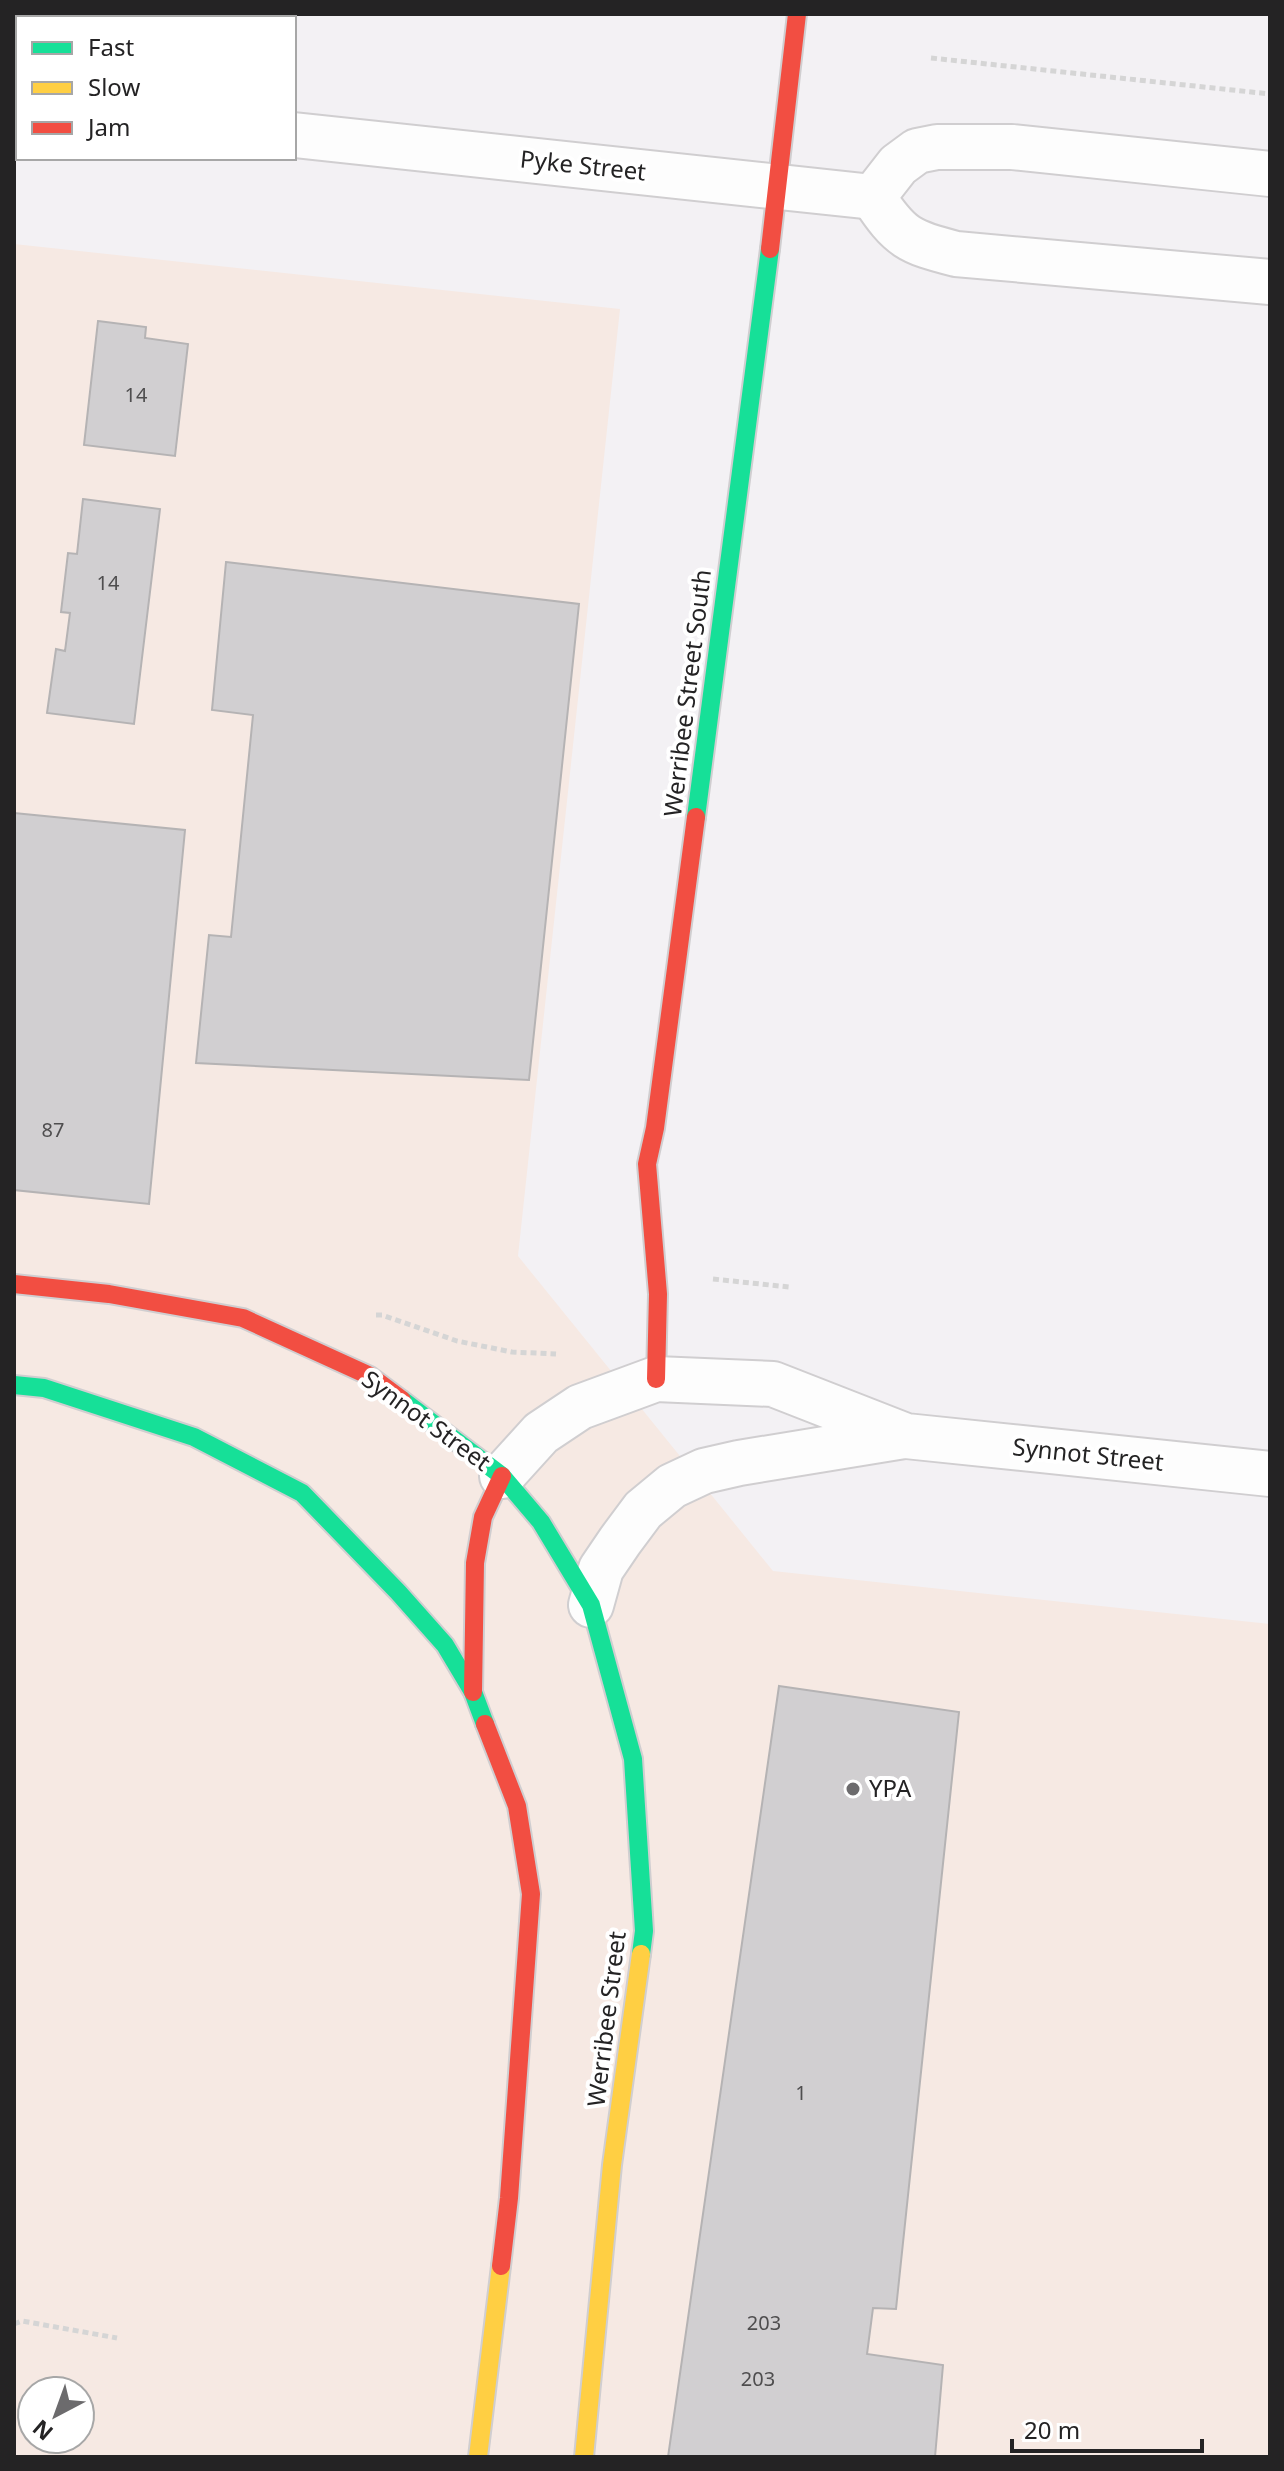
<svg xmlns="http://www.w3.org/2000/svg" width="1284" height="2471" font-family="'Noto Sans',sans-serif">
  <rect width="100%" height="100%" fill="#f3f1f4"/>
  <!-- commercial -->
  <path fill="#f6e9e3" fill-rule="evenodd" d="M14 244 620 309 518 1256 773 1571 1270 1624V2457H14ZM32 2391H80V2439H32Z"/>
  <!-- building -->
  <g fill="#d1cfd1" stroke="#b5b3b4" stroke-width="2">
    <polygon points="98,321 146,327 145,338 188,344 175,456 84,445"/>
    <polygon points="83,499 160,509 134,724 47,713 56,649 65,651 70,613 61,612 68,553 77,554"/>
    <polygon points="226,562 579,604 529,1080 196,1063 209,935 231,937 253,715 212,710"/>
    <polygon points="14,813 185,830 149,1204 14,1190"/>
    <polygon points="779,1686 959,1712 896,2309 873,2308 867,2354 943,2365 935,2457 668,2457"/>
  </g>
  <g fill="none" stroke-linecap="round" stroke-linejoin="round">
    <!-- street casing -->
    <g stroke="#d0ced0" stroke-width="48">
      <g id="street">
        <polyline points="14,105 18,106"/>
        <polyline points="294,135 873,197"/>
        <path d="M873 197C900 238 909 242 956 254L1270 282"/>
        <polyline points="873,197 898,165 917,151 937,147 1012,147 1270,174"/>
        <polyline points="502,1476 541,1433 580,1407 656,1379 773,1384 906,1436 1270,1474"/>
        <polyline points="591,1605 601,1569 620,1541 643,1510 672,1486 704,1471 739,1463 904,1436"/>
      </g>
    </g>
    <!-- fast casing -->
    <g stroke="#d0ced0" stroke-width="22">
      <g id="fast">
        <polyline points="696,817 770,249"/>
        <polyline points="14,1385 44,1388 194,1437 302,1493 398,1592 445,1645 473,1692 485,1724"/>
        <polyline points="402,1400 502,1476 541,1522 591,1605 633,1759 644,1931 641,1954"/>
      </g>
    </g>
    <!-- slow casing -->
    <g stroke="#d0ced0" stroke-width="22">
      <g id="slow">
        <polyline points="478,2457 501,2266"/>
        <polyline points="584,2457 612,2165 641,1954"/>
      </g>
    </g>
    <!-- jam casing -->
    <g stroke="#d0ced0" stroke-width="22">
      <g id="jam">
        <polyline points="770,249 797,14"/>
        <polyline points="14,1284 109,1294 243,1318 370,1376 402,1400"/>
        <polyline points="656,1379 658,1294 647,1164 655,1128 696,817"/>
        <polyline points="473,1692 475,1563 483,1517 502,1476"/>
        <polyline points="485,1724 517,1806 531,1894 509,2198 501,2266"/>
      </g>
    </g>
    <!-- path -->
    <g stroke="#d5d5d5" stroke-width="5" stroke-dasharray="6 4" stroke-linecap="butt">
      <polyline points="931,58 1270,94"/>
      <polyline points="713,1279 789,1287"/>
      <polyline points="376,1315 382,1315 457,1341 512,1352 556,1354"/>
      <polyline points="14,2324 22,2321 117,2338"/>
    </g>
    <!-- street -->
    <use href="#street" stroke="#fdfdfd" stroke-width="44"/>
    <!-- fast -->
    <use href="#fast" stroke="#16e098" stroke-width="18"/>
    <!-- slow -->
    <use href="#slow" stroke="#ffcf43" stroke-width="18"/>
    <!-- jam -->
    <use href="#jam" stroke="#f24e42" stroke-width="18"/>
  </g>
  <!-- markers -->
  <circle fill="#6c6b6d" stroke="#fff" stroke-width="3" cx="853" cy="1789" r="8"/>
  <g text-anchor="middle" stroke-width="8" stroke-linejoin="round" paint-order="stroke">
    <!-- number labels -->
    <g font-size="20" fill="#4f4e4f">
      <text x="136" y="402">14</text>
      <text x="108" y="590">14</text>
      <text x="53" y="1137">87</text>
      <text x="801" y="2100">1</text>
      <text x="764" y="2330">203</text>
      <text x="758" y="2386">203</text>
    </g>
    <!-- street labels -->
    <g font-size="24" fill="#242324" stroke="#fff">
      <text transform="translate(583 166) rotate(6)" y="8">Pyke Street</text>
      <text transform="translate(688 693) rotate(-83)" y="8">Werribee Street South</text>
      <text transform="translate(426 1421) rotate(36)" y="8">Synnot Street</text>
      <text transform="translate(1088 1455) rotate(6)" y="8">Synnot Street</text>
      <text transform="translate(607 2019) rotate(-83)" y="8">Werribee Street</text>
    </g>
    <!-- poi labels -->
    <g font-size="24" fill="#242324" stroke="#fff" text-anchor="start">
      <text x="869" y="1797">YPA</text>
    </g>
  </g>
  <!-- border -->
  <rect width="1284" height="2471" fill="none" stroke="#242324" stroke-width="32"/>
  <!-- legend -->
  <rect x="16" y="16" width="280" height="144" fill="#ffffff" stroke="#a7a7a7" stroke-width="2"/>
  <rect x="32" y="42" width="40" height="12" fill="#16e098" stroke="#a7a7a7" stroke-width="2"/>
  <text x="88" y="56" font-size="24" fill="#242324">Fast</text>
  <rect x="32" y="82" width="40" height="12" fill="#ffcf43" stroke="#a7a7a7" stroke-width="2"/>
  <text x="88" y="96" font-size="24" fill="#242324">Slow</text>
  <rect x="32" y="122" width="40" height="12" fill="#f24e42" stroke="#a7a7a7" stroke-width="2"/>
  <text x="88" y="136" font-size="24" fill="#242324">Jam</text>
  <!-- north arrow -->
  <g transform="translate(56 2415) rotate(221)"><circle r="38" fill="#ffffff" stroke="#a7a7a7" stroke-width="2"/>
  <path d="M0-6L14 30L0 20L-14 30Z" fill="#6c6b6d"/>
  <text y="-12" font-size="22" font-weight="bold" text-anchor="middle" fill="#242324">N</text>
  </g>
  <!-- scale -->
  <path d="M1012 2439v12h190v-12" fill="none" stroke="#242324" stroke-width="4"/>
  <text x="1024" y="2439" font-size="24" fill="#242324" stroke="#ffffff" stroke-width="6" paint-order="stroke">20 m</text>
</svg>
